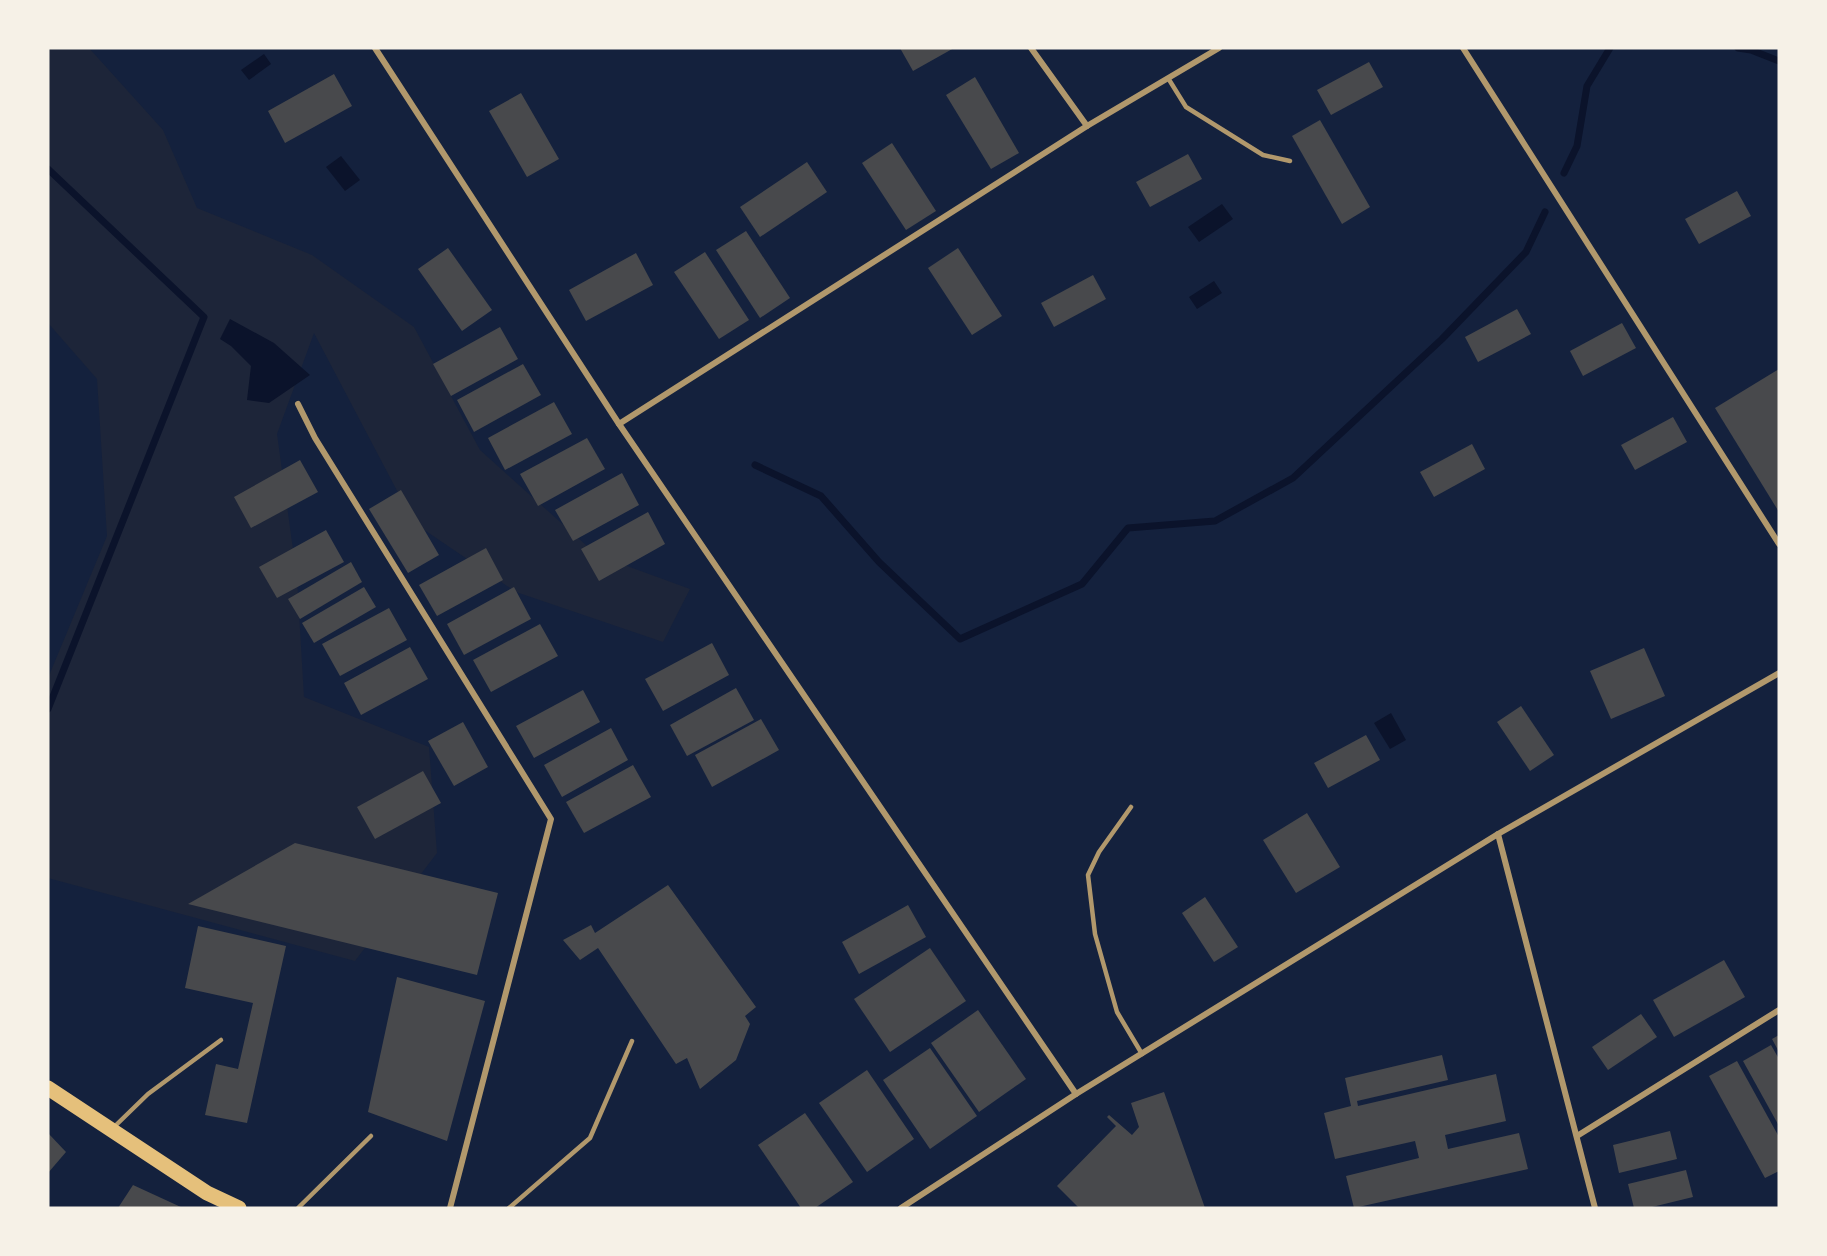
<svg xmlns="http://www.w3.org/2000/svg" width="1827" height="1256" font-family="'Asap Condensed',sans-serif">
  <rect width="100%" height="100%" fill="#14213d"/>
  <!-- green -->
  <polygon fill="#1d2539" points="48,48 89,48 163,130 197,208 312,255 414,327 480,450 597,555 690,589 663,642 516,592 414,523 314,333 277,434 297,578 304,697 429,747 437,853 355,961 48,878 48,678 107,536 97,379 48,323"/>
  <!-- water -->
  <g fill="#0b132b">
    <polygon points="264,54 271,64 249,80 241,70"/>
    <polygon points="341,156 360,180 345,191 326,167"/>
    <polygon points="1222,204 1233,219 1199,242 1188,227"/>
    <polygon points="1214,281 1222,293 1197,309 1189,297"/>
    <polygon points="230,319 274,343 310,375 269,403 247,400 251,366 231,346 220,339"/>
    <polygon points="1391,713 1406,740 1390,749 1374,723"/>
  </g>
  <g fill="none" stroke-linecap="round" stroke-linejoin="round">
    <!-- stream -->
    <g stroke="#0b132b" stroke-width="7">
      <polyline points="1738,48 1751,50 1779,61"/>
      <polyline points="48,169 204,317 48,709"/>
      <polyline points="1564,173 1577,146 1587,86 1610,48"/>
      <polyline points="755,465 821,496 879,562 960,639 1082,584 1128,528 1215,521 1293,478 1442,339 1526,252 1545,212"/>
    </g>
  </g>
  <!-- building -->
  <g fill="#48494c">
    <polygon points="900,48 954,48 913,71"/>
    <polygon points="1369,62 1383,87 1331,115 1317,90"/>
    <polygon points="334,74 352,106 285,143 268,111"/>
    <polygon points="975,77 1019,153 991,169 946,95"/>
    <polygon points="521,93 559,159 527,177 489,111"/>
    <polygon points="1320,120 1370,207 1342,224 1292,136"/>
    <polygon points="892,143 936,211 906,230 862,163"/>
    <polygon points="1188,154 1202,179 1150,207 1136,182"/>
    <polygon points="807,162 827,192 760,237 740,207"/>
    <polygon points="1737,191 1751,216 1699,244 1685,219"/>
    <polygon points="746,231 790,298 760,318 716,250"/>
    <polygon points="448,248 492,310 462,331 418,269"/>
    <polygon points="958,248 1002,316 972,335 928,268"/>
    <polygon points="705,252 749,320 719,339 674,272"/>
    <polygon points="636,253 653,285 586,321 569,290"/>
    <polygon points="1093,275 1106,299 1054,327 1041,303"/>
    <polygon points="1517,309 1531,334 1478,362 1465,337"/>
    <polygon points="1622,323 1636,348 1583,376 1570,351"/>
    <polygon points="500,327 518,359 451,396 433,364"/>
    <polygon points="523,364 541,395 474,432 457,400"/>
    <polygon points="1779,369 1779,512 1715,408"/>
    <polygon points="554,402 572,434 505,470 488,438"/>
    <polygon points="1673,417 1687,442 1635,470 1621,445"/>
    <polygon points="587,438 605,469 538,506 520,474"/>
    <polygon points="1472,444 1485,469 1434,497 1420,472"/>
    <polygon points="300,460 318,492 251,528 234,497"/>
    <polygon points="622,473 639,505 573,541 555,510"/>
    <polygon points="401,490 439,555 408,573 369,509"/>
    <polygon points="648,512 665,544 599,581 581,549"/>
    <polygon points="326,530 344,562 277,598 259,567"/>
    <polygon points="486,548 503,580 437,616 419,585"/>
    <polygon points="351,562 362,582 300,619 288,599"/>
    <polygon points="364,587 376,607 314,643 302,623"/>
    <polygon points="514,587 531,619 464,655 447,624"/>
    <polygon points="389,608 407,640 340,676 322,644"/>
    <polygon points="540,624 558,656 491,692 473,660"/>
    <polygon points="712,643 729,675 663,711 645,679"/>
    <polygon points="410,647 428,679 361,715 344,683"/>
    <polygon points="1644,648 1665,696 1611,719 1590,671"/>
    <polygon points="736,688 754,720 687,756 670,725"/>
    <polygon points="583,690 600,722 534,758 516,726"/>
    <polygon points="1521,706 1554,755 1530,771 1497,722"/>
    <polygon points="761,719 779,750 712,787 695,755"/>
    <polygon points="463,722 488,767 454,786 428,741"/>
    <polygon points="611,728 628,760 562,797 544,765"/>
    <polygon points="1366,735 1380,760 1328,788 1314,763"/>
    <polygon points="633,765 651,797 584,833 566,802"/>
    <polygon points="423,771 441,803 375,839 357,807"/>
    <polygon points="1307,813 1340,867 1296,893 1263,840"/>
    <polygon points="295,843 498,893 477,975 188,904"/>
    <polygon points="668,885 756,1007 745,1016 750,1024 736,1060 700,1089 687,1058 676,1064 598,948 580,960 563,940 591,925 595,933"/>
    <polygon points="1205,897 1238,947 1214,962 1182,913"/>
    <polygon points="908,905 926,937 859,974 842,942"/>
    <polygon points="198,926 286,946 247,1123 205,1115 216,1064 238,1069 253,1003 185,988"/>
    <polygon points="930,948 966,1001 890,1052 854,999"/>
    <polygon points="1724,960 1745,997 1674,1037 1653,1000"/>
    <polygon points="397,977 485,1001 447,1141 368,1112"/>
    <polygon points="978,1010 1026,1079 979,1112 931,1043"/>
    <polygon points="1641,1014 1657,1037 1608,1070 1592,1047"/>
    <polygon points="1779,1035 1779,1052 1772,1039"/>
    <polygon points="1771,1045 1779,1059 1779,1126 1743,1061"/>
    <polygon points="930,1048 977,1116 930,1149 883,1080"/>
    <polygon points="1442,1055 1448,1080 1357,1101 1358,1106 1496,1074 1506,1121 1445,1135 1448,1149 1519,1133 1528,1169 1354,1208 1346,1176 1419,1158 1415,1141 1335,1159 1324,1113 1351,1106 1345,1078"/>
    <polygon points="1737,1061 1779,1137 1779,1171 1765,1178 1709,1076"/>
    <polygon points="867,1070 914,1139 867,1172 819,1103"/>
    <polygon points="1164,1092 1205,1208 1079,1208 1057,1186 1116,1126 1107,1117 1109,1115 1132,1135 1139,1127 1131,1103"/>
    <polygon points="805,1113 853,1182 815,1208 801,1208 758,1145"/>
    <polygon points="1670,1131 1677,1159 1619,1173 1613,1145"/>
    <polygon points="48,1133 66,1152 48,1173"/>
    <polygon points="1686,1170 1693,1197 1648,1208 1634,1208 1628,1184"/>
    <polygon points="133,1185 183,1208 118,1208"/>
  </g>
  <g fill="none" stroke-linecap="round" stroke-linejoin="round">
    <!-- service -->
    <g stroke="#b1986c" stroke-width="4.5">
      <polyline points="1168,78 1186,107 1263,155 1290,161"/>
      <polyline points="1131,807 1099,852 1088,875 1095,934 1117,1012 1142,1054"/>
      <polyline points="113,1128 148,1094 221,1040"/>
      <polyline points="298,1208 371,1136"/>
      <polyline points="509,1208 590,1138 632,1041"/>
    </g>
    <!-- minor -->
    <g stroke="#b1986c" stroke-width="6">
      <polyline points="375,48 619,424 1076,1094"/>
      <polyline points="1031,48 1087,126"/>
      <polyline points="1463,48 1779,544"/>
      <polyline points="298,404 315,438 551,819 450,1208"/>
      <polyline points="619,424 1087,126 1219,48"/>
      <polyline points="1498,834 1595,1208"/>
      <polyline points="1577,1136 1779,1010"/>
      <polyline points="901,1208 1076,1094 1498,834 1779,673"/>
    </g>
    <!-- primary -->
    <polyline stroke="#e5c07b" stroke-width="15" points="48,1088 207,1193 239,1208"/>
  </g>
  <!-- border -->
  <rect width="1827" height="1256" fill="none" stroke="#f6f1e7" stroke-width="99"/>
</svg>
